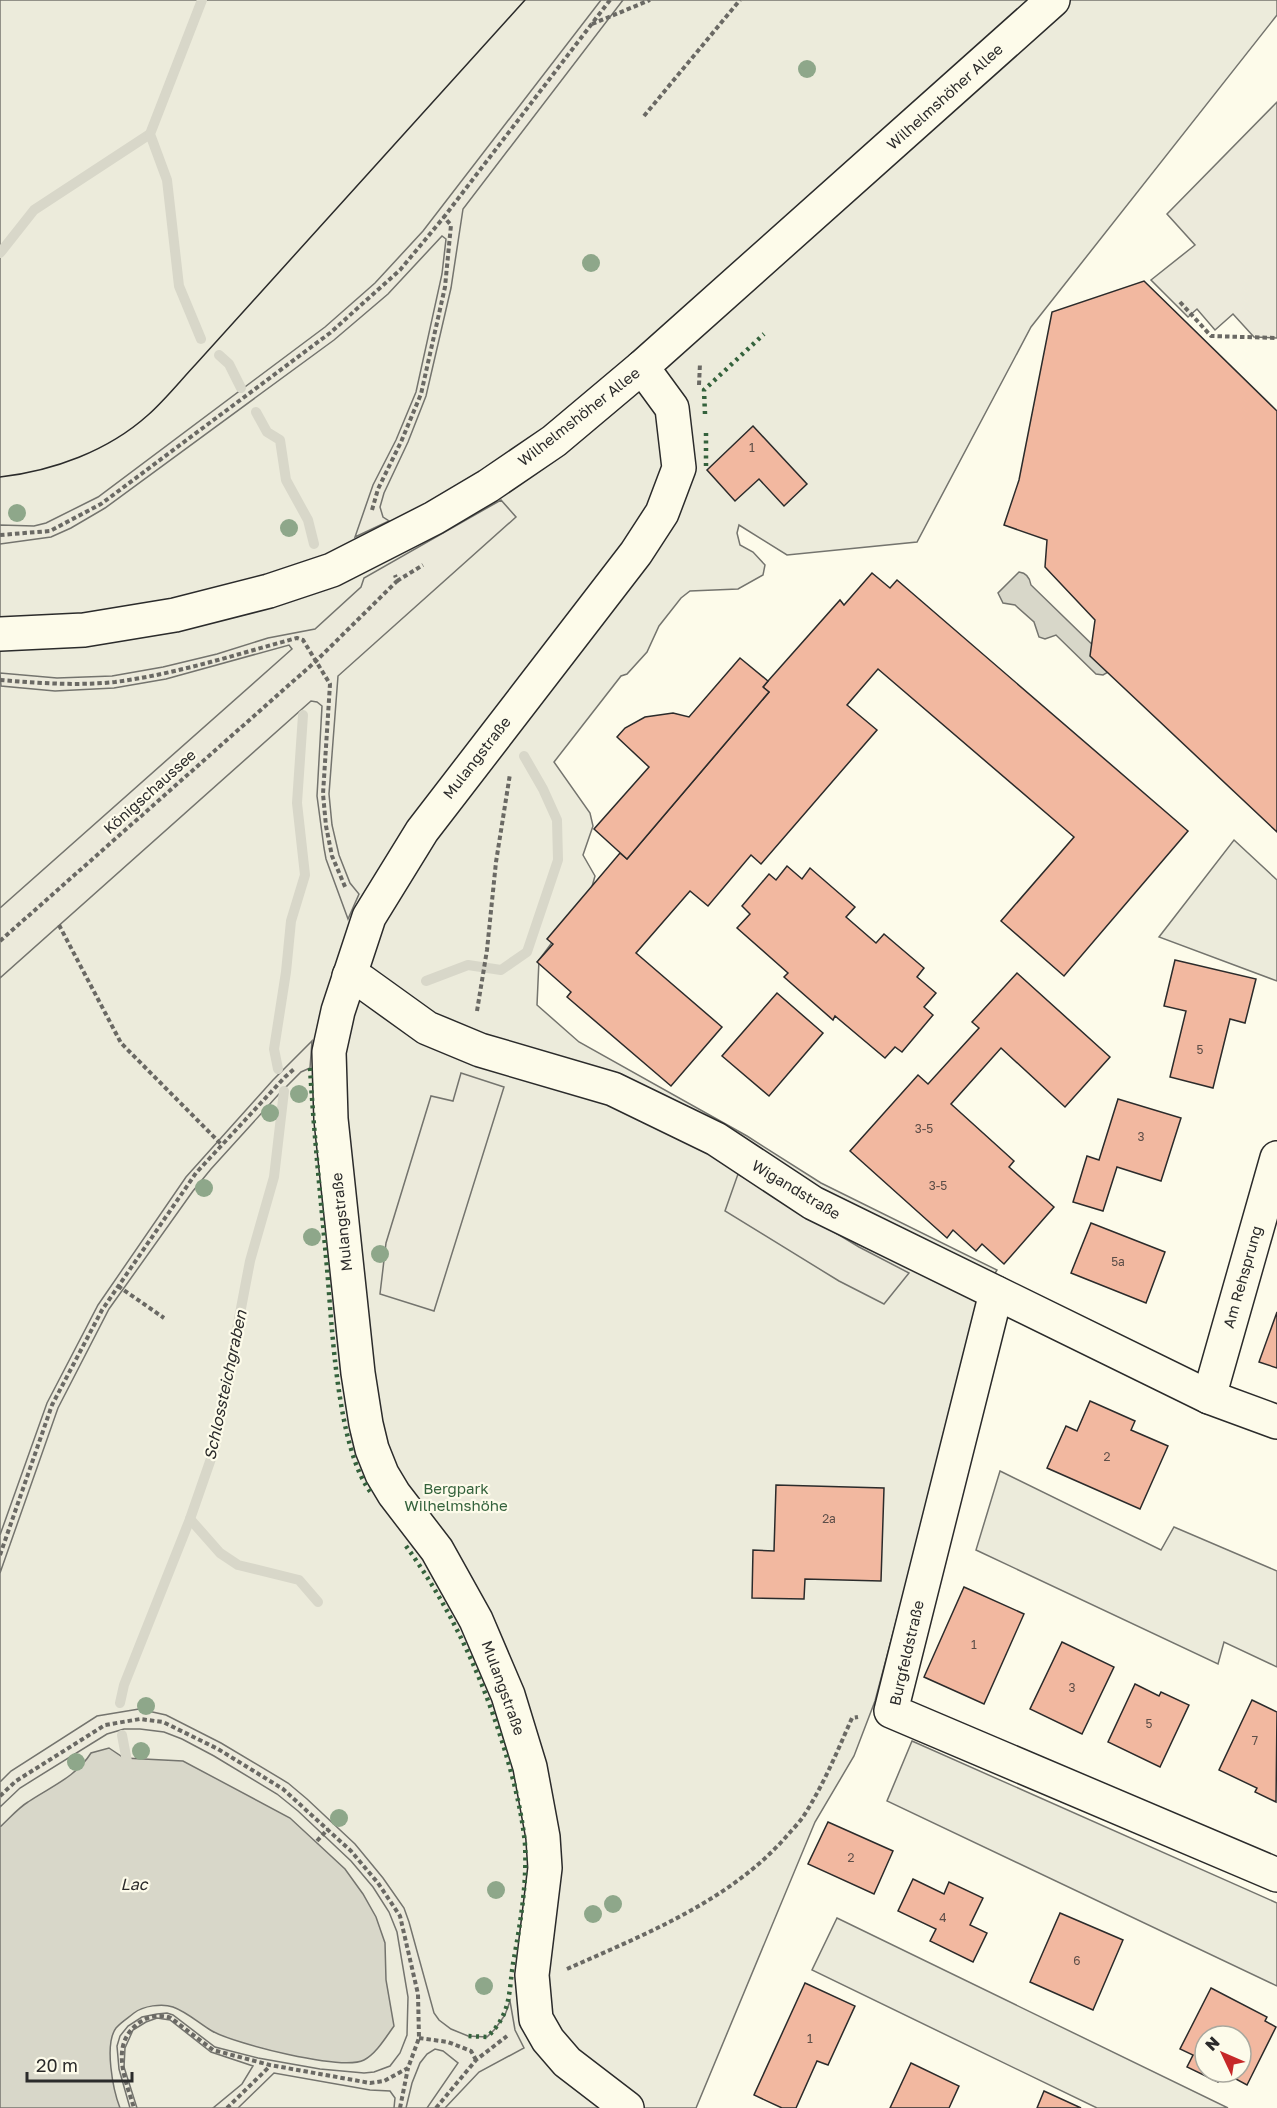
<svg xmlns="http://www.w3.org/2000/svg" width="1277" height="2108" font-family="'Golos Text',sans-serif">
  <rect width="100%" height="100%" fill="#fdfbea"/>
  <!-- green -->
  <g fill="#ecebdb" stroke="#74746e" stroke-width="1.5">
    <polygon points="0,0 1277,0 1277,15 1031,327 917,542 787,555 739,525 737,533 740,545 753,552 765,565 763,575 738,589 690,591 681,598 659,626 647,652 627,674 621,676 554,762 590,813 593,826 583,855 595,876 591,890 539,960 537,1005 579,1042 747,1136 821,1183 997,1270 983,1294 875,1701 854,1756 815,1822 696,2108 0,2108"/>
    <polygon points="1234,840 1277,880 1277,981 1159,937"/>
    <polygon points="1000,1471 1161,1550 1174,1527 1277,1571 1277,1667 1224,1642 1218,1664 976,1550"/>
    <polygon points="912,1741 1277,1903 1277,1986 887,1801"/>
    <polygon points="837,1918 1228,2108 1097,2108 812,1970"/>
  </g>
  <!-- parking -->
  <g fill="#eceadb" stroke="#74746e" stroke-width="1.5">
    <polygon points="601,0 623,0 463,209 451,288 426,396 408,442 384,493 380,507 383,517 389,521 355,537 373,485 396,440 416,392 442,274 446,239 442,236 388,294 334,340 105,508 71,528 51,537 0,544 0,525 34,526 46,523 98,497 325,327 375,283 423,231"/>
    <polygon points="1277,102 1277,338 1254,337 1233,314 1215,330 1197,309 1188,317 1151,280 1195,245 1167,214"/>
    <polygon points="501,500 516,517 338,676 329,794 332,825 339,855 350,883 359,894 348,919 326,859 324,848 317,796 322,706 317,702 311,701 0,978 0,908 292,649 289,645 166,679 114,688 55,691 1,686 0,673 57,678 112,676 163,667 217,654 268,638 315,629 361,587 364,578"/>
    <polygon points="312,1041 310,1068 301,1072 278,1095 211,1169 193,1191 109,1309 58,1408 0,1573 0,1535 47,1403 98,1305 186,1177 273,1080"/>
    <polygon points="461,1073 504,1087 434,1311 380,1294 386,1243 431,1096 453,1101"/>
    <polygon points="738,1174 859,1247 909,1273 884,1304 839,1281 725,1211"/>
    <polygon points="139,1709 166,1715 221,1743 288,1783 307,1799 355,1844 383,1878 404,1908 409,1922 434,2013 439,2020 451,2029 468,2036 487,2037 495,2029 505,2015 510,2001 515,2030 524,2048 479,2072 445,2108 427,2108 458,2063 443,2051 435,2049 427,2054 420,2063 412,2083 406,2108 394,2108 395,2098 390,2091 370,2090 274,2073 238,2108 213,2108 242,2084 253,2066 211,2052 170,2020 157,2018 146,2022 133,2030 125,2048 124,2067 137,2108 130,2108 119,2069 117,2046 120,2036 128,2026 142,2017 157,2014 167,2013 173,2015 215,2047 258,2058 320,2069 364,2073 374,2072 390,2066 400,2053 407,2035 408,1997 397,1932 389,1912 373,1887 351,1861 298,1811 277,1794 214,1756 182,1739 164,1732 140,1729 124,1729 107,1734 20,1788 0,1807 0,1782 11,1771 97,1716"/>
  </g>
  <!-- water -->
  <g fill="#d8d7c9" stroke="#74746e" stroke-width="1.5">
    <path d="M1019 572C1027 573 1030 578 1031 585L1105 657 1110 671 1103 675 1096 674 1056 635 1045 639 1039 637 1034 622 1015 605 1003 603 998 593Z"/>
    <path d="M109 1748 124 1758 183 1761 290 1818 345 1869 363 1894 376 1917 385 1943 386 1980 394 2026C386 2037 376 2054 364 2060 342 2071 235 2044 212 2031 200 2024 187 2012 173 2007 162 2003 143 2006 134 2013 128 2018 121 2022 116 2028 104 2044 113 2090 120 2108H0V1827C9 1819 18 1808 28 1802 50 1787 76 1777 91 1753Z"/>
  </g>
  <g fill="none" stroke-linecap="round" stroke-linejoin="round">
    <!-- stream -->
    <g stroke="#d8d7c9" stroke-width="10">
      <polyline points="0,253 34,210 150,134"/>
      <polyline points="201,339 179,286 167,180 150,134 202,0"/>
      <polyline points="219,355 229,364 241,388"/>
      <polyline points="256,412 267,432 280,440 286,480 308,520 314,544"/>
      <polyline points="426,981 468,965 501,970 527,952 558,860 557,820 543,789 524,756"/>
      <polyline points="278,1069 274,1049 286,972 291,921 305,875 297,803 303,715"/>
      <polyline points="190,1519 220,1553 238,1565 299,1580 318,1602"/>
      <polyline points="120,1703 124,1685 190,1519 214,1450 250,1261 274,1177 284,1091"/>
      <polyline points="122,1735 129,1772"/>
    </g>
  </g>
  <!-- building -->
  <g fill="#f2b8a0" stroke="#2b2b2b" stroke-width="1.5" fill-rule="evenodd">
    <polygon points="1144,281 1277,411 1277,832 1090,656 1095,620 1045,567 1047,540 1004,525 1019,480 1052,312"/>
    <polygon points="753,426 807,484 784,506 759,479 735,501 707,470"/>
    <polygon points="872,573 890,588 897,580 1188,831 1064,976 1001,921 1074,837 878,669 847,705 877,730 761,864 751,855 708,906 690,891 636,953 722,1027 671,1086 567,997 571,992 537,962 553,944 547,939 620,853 627,859 769,692 763,687 768,681 840,600 844,605"/>
    <polygon points="740,658 768,681 763,687 769,692 627,859 594,829 649,767 617,737 625,728 645,717 673,713 689,717"/>
    <polygon points="787,866 802,879 810,868 855,907 846,917 876,943 884,934 924,968 917,977 936,993 924,1007 933,1015 902,1052 895,1047 885,1058 835,1016 833,1020 784,977 788,973 737,928 750,914 742,906 769,874 776,880"/>
    <polygon points="1175,960 1256,979 1245,1023 1230,1019 1213,1088 1170,1077 1186,1011 1164,1006"/>
    <polygon points="1017,973 1110,1057 1065,1107 1001,1048 951,1104 1014,1161 1009,1167 1054,1207 1004,1264 982,1244 976,1251 953,1230 947,1238 850,1151 918,1075 928,1084 979,1028 972,1022"/>
    <polygon points="777,993 823,1033 769,1096 722,1056"/>
    <polygon points="1118,1099 1181,1118 1161,1181 1117,1167 1103,1211 1073,1202 1087,1156 1099,1160"/>
    <polygon points="1091,1223 1165,1252 1146,1303 1071,1273"/>
    <polygon points="1277,1312 1277,1368 1259,1362"/>
    <polygon points="1090,1401 1135,1421 1131,1430 1168,1446 1140,1509 1047,1468 1066,1426 1077,1431"/>
    <polygon points="776,1485 884,1488 881,1581 805,1579 804,1599 752,1598 753,1550 774,1551"/>
    <polygon points="964,1587 1024,1614 984,1704 924,1677"/>
    <polygon points="1062,1642 1114,1667 1082,1734 1030,1709"/>
    <polygon points="1135,1684 1159,1696 1161,1692 1189,1705 1160,1767 1108,1742"/>
    <polygon points="1252,1700 1277,1712 1276,1802 1255,1792 1257,1788 1219,1770"/>
    <polygon points="828,1822 893,1851 874,1894 808,1864"/>
    <polygon points="913,1879 944,1894 949,1882 983,1898 970,1925 987,1933 973,1962 930,1941 936,1929 898,1911"/>
    <polygon points="1060,1913 1123,1940 1093,2010 1030,1982"/>
    <polygon points="805,1983 855,2006 828,2065 817,2061 796,2108 782,2108 754,2095"/>
    <path d="M1211 1988 1267 2017 1265 2021 1276 2027 1247 2085 1223 2072 1218 2082 1187 2067 1193 2055 1180 2049ZM1205 2036H1241V2072H1205Z"/>
    <polygon points="911,2063 959,2086 949,2108 890,2108"/>
    <polygon points="1044,2091 1081,2108 1037,2108"/>
  </g>
  <g fill="none" stroke-linecap="round" stroke-linejoin="round">
    <!-- minor casing -->
    <g stroke="#2b2b2b" stroke-width="36">
      <g id="minor">
        <polyline points="349,976 363,982 427,1028 480,1050 613,1089 716,1139 813,1203 1209,1397 1277,1422"/>
        <polyline points="996,1293 891,1711 1277,1875"/>
        <polyline points="1209,1397 1277,1158"/>
        <polyline points="627,2108 567,2062 548,2040 536,2019 532,1975 545,1868 543,1837 530,1767 508,1695 476,1620 437,1550 394,1494 382,1474 372,1449 366,1424 358,1373 331,1119 329,1052 338,1011 369,917 422,831 636,553 662,513 679,468 672,408 642,367"/>
      </g>
    </g>
    <!-- major casing -->
    <g stroke="#2b2b2b" stroke-width="36">
      <polyline id="major" points="0,634 84,630 175,615 269,591 332,570 434,518 488,486 554,441 642,367 1053,0"/>
    </g>
    <!-- path -->
    <g stroke="#6a6964" stroke-width="4" stroke-dasharray="4.5 3" stroke-linecap="butt">
      <polyline points="592,24 650,0"/>
      <polyline points="644,116 740,0"/>
      <polyline points="1180,302 1211,336 1277,338"/>
      <polyline points="699,385 700,363"/>
      <polyline points="372,510 378,489 401,442 421,394 445,287 451,225 444,217 610,0"/>
      <polyline points="0,535 50,531 101,504 330,333 400,270 444,217"/>
      <polyline points="397,581 423,565"/>
      <path d="M0 680C38 683 76 686 115 682 177 674 237 654 297 638L303 640 330 684 323 794 326 826 332 856 346 889"/>
      <polyline points="59,925 121,1043 222,1145"/>
      <polyline points="0,941 316,661 397,581 395,575"/>
      <polyline points="477,1011 487,950 496,862 510,774"/>
      <polyline points="118,1286 164,1318"/>
      <polyline points="0,1555 52,1405 102,1310 196,1173 285,1077 294,1069"/>
      <path d="M0 1796 16 1781 105 1725 140 1719 163 1722 218 1749 283 1789 351 1851 378 1883 400 1916 418 1994 419 2038 408 2068 384 2081 370 2083 270 2065 213 2050 171 2018C161 2014 149 2016 140 2022 109 2044 125 2078 134 2108"/>
      <polyline points="317,1841 328,1829"/>
      <path d="M567 1969C643 1935 728 1902 785 1838 791 1831 798 1824 803 1817 823 1786 837 1752 852 1718L858 1717"/>
      <polyline points="419,2038 448,2042 471,2051 476,2060"/>
      <polyline points="227,2108 270,2066"/>
      <polyline points="400,2108 408,2068"/>
      <polyline points="436,2108 476,2060 507,2036"/>
    </g>
    <!-- minor -->
    <use href="#minor" stroke="#fdfbea" stroke-width="33"/>
    <!-- major -->
    <use href="#major" stroke="#fdfbea" stroke-width="33"/>
    <!-- tram -->
    <path stroke="#2b2b2b" stroke-width="1.5" d="M0 477C53 471 108 451 148 415 165 400 180 381 196 364L525 0"/>
    <!-- hedge -->
    <g stroke="#34623c" stroke-width="4.5" stroke-dasharray="3 4.5" stroke-linecap="butt">
      <polyline points="705,414 704,390 764,334"/>
      <polyline points="706,433 706,466"/>
      <path d="M310 1068C314 1135 321 1202 327 1268 332 1325 337 1451 372 1494"/>
      <path d="M406 1546C451 1608 483 1678 505 1751 514 1781 522 1813 525 1844 527 1882 521 1920 514 1958 508 1990 513 2013 487 2037L468 2036"/>
    </g>
  </g>
  <!-- trees -->
  <g fill="#8ea78a">
    <circle cx="807" cy="69" r="9"/>
    <circle cx="591" cy="263" r="9"/>
    <circle cx="17" cy="513" r="9"/>
    <circle cx="289" cy="528" r="9"/>
    <circle cx="299" cy="1094" r="9"/>
    <circle cx="270" cy="1113" r="9"/>
    <circle cx="204" cy="1188" r="9"/>
    <circle cx="312" cy="1237" r="9"/>
    <circle cx="380" cy="1254" r="9"/>
    <circle cx="146" cy="1706" r="9"/>
    <circle cx="141" cy="1751" r="9"/>
    <circle cx="76" cy="1762" r="9"/>
    <circle cx="339" cy="1818" r="9"/>
    <circle cx="496" cy="1890" r="9"/>
    <circle cx="613" cy="1904" r="9"/>
    <circle cx="593" cy="1914" r="9"/>
    <circle cx="484" cy="1986" r="9"/>
  </g>
  <g text-anchor="middle" stroke-width="4.5" stroke-linejoin="round" paint-order="stroke">
    <!-- number labels -->
    <g font-size="12" fill="#5d4e48">
      <text x="752" y="452">1</text>
      <text x="1200" y="1054">5</text>
      <text x="924" y="1133">3-5</text>
      <text x="1141" y="1141">3</text>
      <text x="938" y="1190">3-5</text>
      <text x="1118" y="1266">5a</text>
      <text x="1107" y="1461">2</text>
      <text x="829" y="1523">2a</text>
      <text x="974" y="1649">1</text>
      <text x="1072" y="1692">3</text>
      <text x="1149" y="1728">5</text>
      <text x="1255" y="1745">7</text>
      <text x="851" y="1862">2</text>
      <text x="943" y="1922">4</text>
      <text x="1077" y="1965">6</text>
      <text x="810" y="2043">1</text>
    </g>
    <!-- street labels -->
    <g font-size="15" fill="#2b2b2b" stroke="#fdfbea">
      <text transform="translate(945 97) rotate(-42)" y="5">Wilhelmshöher Allee</text>
      <text transform="translate(579 417) rotate(-38)" y="5">Wilhelmshöher Allee</text>
      <text transform="translate(477 758) rotate(-52)" y="5">Mulangstraße</text>
      <text transform="translate(150 792) rotate(-42)" y="5">Königschaussee</text>
      <text transform="translate(796 1190) rotate(31)" y="5">Wigandstraße</text>
      <text transform="translate(342 1222) rotate(-96)" y="5">Mulangstraße</text>
      <text transform="translate(1243 1277) rotate(-74)" y="5">Am Rehsprung</text>
      <text transform="translate(907 1653) rotate(-77)" y="5">Burgfeldstraße</text>
      <text transform="translate(503 1688) rotate(70)" y="5">Mulangstraße</text>
    </g>
    <!-- park labels -->
    <g font-size="15" fill="#34623c" stroke="#fdfbea">
      <text x="456" y="1494">Bergpark<tspan x="456" dy="17">Wilhelmshöhe</tspan></text>
    </g>
    <!-- water labels -->
    <g font-size="16" font-style="italic" fill="#2b2b2b" stroke="#fdfbea">
      <text transform="translate(225 1385) rotate(-78)" y="6">Schlossteichgraben</text>
      <text x="134" y="1890">Lac</text>
    </g>
  </g>
  <!-- north arrow -->
  <g transform="translate(1223 2054) rotate(314)"><circle r="28" fill="#fdfbea" stroke="#a9a89e" stroke-width="1.5"/>
  <path d="M0-4.5L10 22L0 15L-10 22Z" fill="#c62828"/>
  <text y="-9" font-size="16" font-weight="bold" text-anchor="middle" fill="#2b2b2b">N</text>
  </g>
  <!-- scale -->
  <path d="M27 2072v9h105v-9" fill="none" stroke="#2b2b2b" stroke-width="3"/>
  <text x="36" y="2072" font-size="18" fill="#2b2b2b" stroke="#fdfbea" stroke-width="4.5" paint-order="stroke">20 m</text>
</svg>
